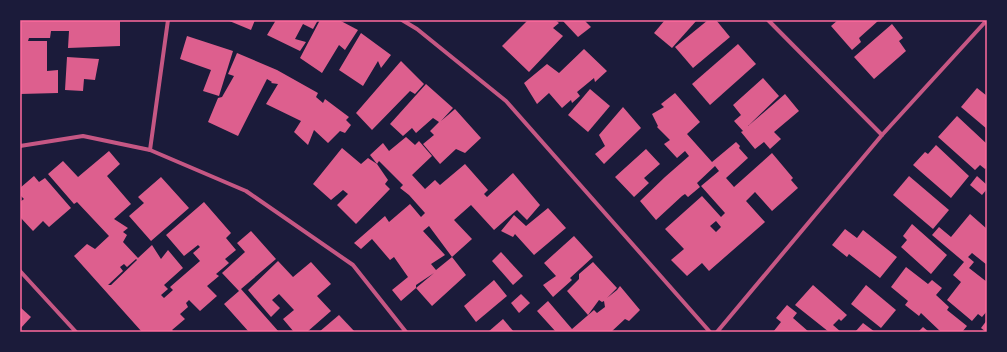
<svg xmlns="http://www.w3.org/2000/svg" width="1007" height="352" font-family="'Open Sans',sans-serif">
  <rect width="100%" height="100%" fill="#1b1b3a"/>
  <!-- building -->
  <g fill="#dd5f8e" fill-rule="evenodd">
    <polygon points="20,20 120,20 120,46 68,48 69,31 51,31 50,38 29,38 28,41 47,41 47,71 58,70 58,93 20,94"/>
    <polygon points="227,20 255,20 251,30"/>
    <polygon points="276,20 318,20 313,29 303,24 295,39 306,42 300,51 267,35"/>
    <polygon points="320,20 339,20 358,30 345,50 339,45 322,73 300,58"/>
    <polygon points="528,20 555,20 559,23 553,28 563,36 529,72 502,46"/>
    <polygon points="562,20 584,20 591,27 578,37"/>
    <polygon points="665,20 697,20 672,48 654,33"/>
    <polygon points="708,20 716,20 730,37 693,68 675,47"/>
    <polygon points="838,20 877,20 878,21 859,38 861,42 852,50 831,26"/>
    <polygon points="892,24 903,38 899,41 906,51 874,79 854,57"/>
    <polygon points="361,33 391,55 381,68 378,61 363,86 339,70"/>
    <polygon points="187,36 233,51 219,96 203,91 211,70 180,59"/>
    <polygon points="738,44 756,64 710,105 692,84"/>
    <polygon points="584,49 607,71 595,82 594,78 577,92 580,96 572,103 571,100 562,108 549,93 537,104 524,83 547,64 559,73"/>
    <polygon points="237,53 277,70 318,93 316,97 323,103 325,99 349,117 346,120 351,125 345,133 340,131 328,143 314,130 308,145 294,132 301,121 266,104 278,84 271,83 272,82 267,79 238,136 208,122 218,98 222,97 234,76 228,74"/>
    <polygon points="67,57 99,59 95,80 84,79 83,91 65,90"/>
    <polygon points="401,61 424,84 415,94 410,91 372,130 356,113"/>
    <polygon points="763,78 779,96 748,126 785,94 799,111 774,132 781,139 770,149 764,142 755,149 741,132 743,131 734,121 741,115 733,105"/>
    <polygon points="426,84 453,108 441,121 455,109 481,138 465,153 456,149 440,164 423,144 434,135 430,131 439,122 433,118 416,133 412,128 403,136 390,124"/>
    <polygon points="977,88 987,96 987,129 961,107"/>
    <polygon points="590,89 610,106 588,132 568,115"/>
    <path d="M675 93 700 122 687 134 712 162 736 142 740 146 739 148 748 158 726 178 734 187 772 153 793 178 791 180 798 188 772 211 755 192 746 201 765 222 709 271 702 263 687 276 671 260 684 249 665 229 702 196 721 217 725 213 701 186 719 171 715 166 697 183 700 187 688 197 685 194 682 196 656 220 640 201 665 177 689 156 685 151 677 158 664 144 670 140 657 127 658 126 652 114 664 107 661 104ZM716 221 721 227 716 232 710 226Z"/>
    <polygon points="623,107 641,128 604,164 595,154 605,146 599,135"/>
    <polygon points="957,116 987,144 987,167 985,169 980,165 975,170 938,137"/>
    <path d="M406 137 415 145 419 141 432 156 412 175 425 189 435 180 440 185 465 164 488 190 484 194 487 197 513 173 540 205 527 220 517 210 494 230 471 205 454 220 472 239 452 257 466 275 432 306 416 288 434 273 416 285V288L401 301 392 290 408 277 394 257 390 260 372 239 361 249 354 243 385 216 389 222 410 204 421 217 425 213 409 195 400 188 403 185 379 161 377 164 370 155 383 143 389 151ZM429 226 452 257 436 270 431 264 445 255 423 231Z"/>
    <polygon points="936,145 969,176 951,198 913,165 925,152 928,154"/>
    <polygon points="342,148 361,164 368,158 377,164 388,180 385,184 390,189 356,224 337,205 348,194 343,190 331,200 313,184"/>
    <polygon points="646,149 660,164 644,178 649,183 634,197 615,177"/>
    <path d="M109 151 120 164 107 176 131 204 114 219 128 228 123 232 127 235 123 242 138 258 152 245 161 259 168 250 183 268 164 285 168 289 161 295 164 298 173 290 170 287 200 261 193 253 200 247 198 245 184 256 166 235 204 202 231 233 226 238 236 250 225 259 229 263 216 274 219 276 207 286 217 296 200 311 189 300 186 303 188 307 180 314 185 319 172 330 174 332H142L74 256 87 244 95 249 109 236 77 202 74 204 48 174 63 161 78 177ZM136 259 137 260 111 285H108L123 271 120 267 124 264 127 267Z"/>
    <polygon points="34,176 39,182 45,178 71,208 49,227 43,221 33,231 20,217 20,202 24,199 20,195 20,188"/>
    <polygon points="909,176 949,210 933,229 893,195"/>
    <polygon points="977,176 987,185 987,189 982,195 970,185"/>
    <polygon points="161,177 189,208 151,241 129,216 144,203 138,197"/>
    <polygon points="548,208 566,228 534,255 515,234 513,237 501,231 514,215 526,226"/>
    <polygon points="970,214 987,229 987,265 972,253 968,257 974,262 969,268 987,282 987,311 982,317 978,314 972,321 947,300 961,282 953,275 964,262 932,235 939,227 951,237"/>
    <polygon points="912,224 947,255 931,274 901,247 907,240 903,236"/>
    <polygon points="845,229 857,238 863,230 897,257 880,278 849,254 847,257 832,245"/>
    <polygon points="251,231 276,259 241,289 279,332 249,332 224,304 239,291 222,273 245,252 237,243"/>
    <polygon points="574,236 593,257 570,278 572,280 553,297 543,285 556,276 544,263"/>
    <polygon points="501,252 523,276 513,285 492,261"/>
    <polygon points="278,261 293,277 311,262 331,284 317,296 331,311 307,332 294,332 283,319 294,310 279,294 272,300 280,308 271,317 248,290"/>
    <polygon points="593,262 617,288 607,298 617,290 620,286 640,310 629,321 625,319 611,332 556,332 537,311 548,301 572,329 594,310 597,313 605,307 604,301 602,302 599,300 588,315 567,291 579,279 579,274"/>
    <polygon points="906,267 928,284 932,280 942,288 936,295 949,307 947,310 967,326 962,332 941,332 921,313 919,316 905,305 908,301 891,287"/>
    <polygon points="494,280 507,296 476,322 464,306"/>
    <polygon points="813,285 847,315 841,321 839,319 833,325 841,332 829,332 795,305"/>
    <polygon points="866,285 896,310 881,328 851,304"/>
    <polygon points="521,294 530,303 519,313 511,303"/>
    <polygon points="787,305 797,313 793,318 809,332 773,332 781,322 776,318"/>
    <polygon points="20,307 31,317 20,329"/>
    <polygon points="339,315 355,332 319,332"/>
    <polygon points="503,319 514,332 488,332"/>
    <polygon points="987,320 987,332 986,332 981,328"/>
    <polygon points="863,323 875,332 855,332"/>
    <polygon points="923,327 929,332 918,332"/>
  </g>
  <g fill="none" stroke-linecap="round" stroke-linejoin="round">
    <!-- minor -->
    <g stroke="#c65784" stroke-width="4">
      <polyline points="402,20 417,29 506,101 710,332"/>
      <polyline points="768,20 882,135"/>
      <polyline points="20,146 83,136 150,150 246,191 353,265 406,332"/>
      <polyline points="150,150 168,20"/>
      <polyline points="20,271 76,332"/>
      <polyline points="717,332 882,135 987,20"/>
    </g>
  </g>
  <!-- border -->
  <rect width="1007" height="352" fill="none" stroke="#1b1b3a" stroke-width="42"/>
  <rect x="21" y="21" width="965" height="310" fill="none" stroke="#ff6b9d" stroke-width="1.5"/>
</svg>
